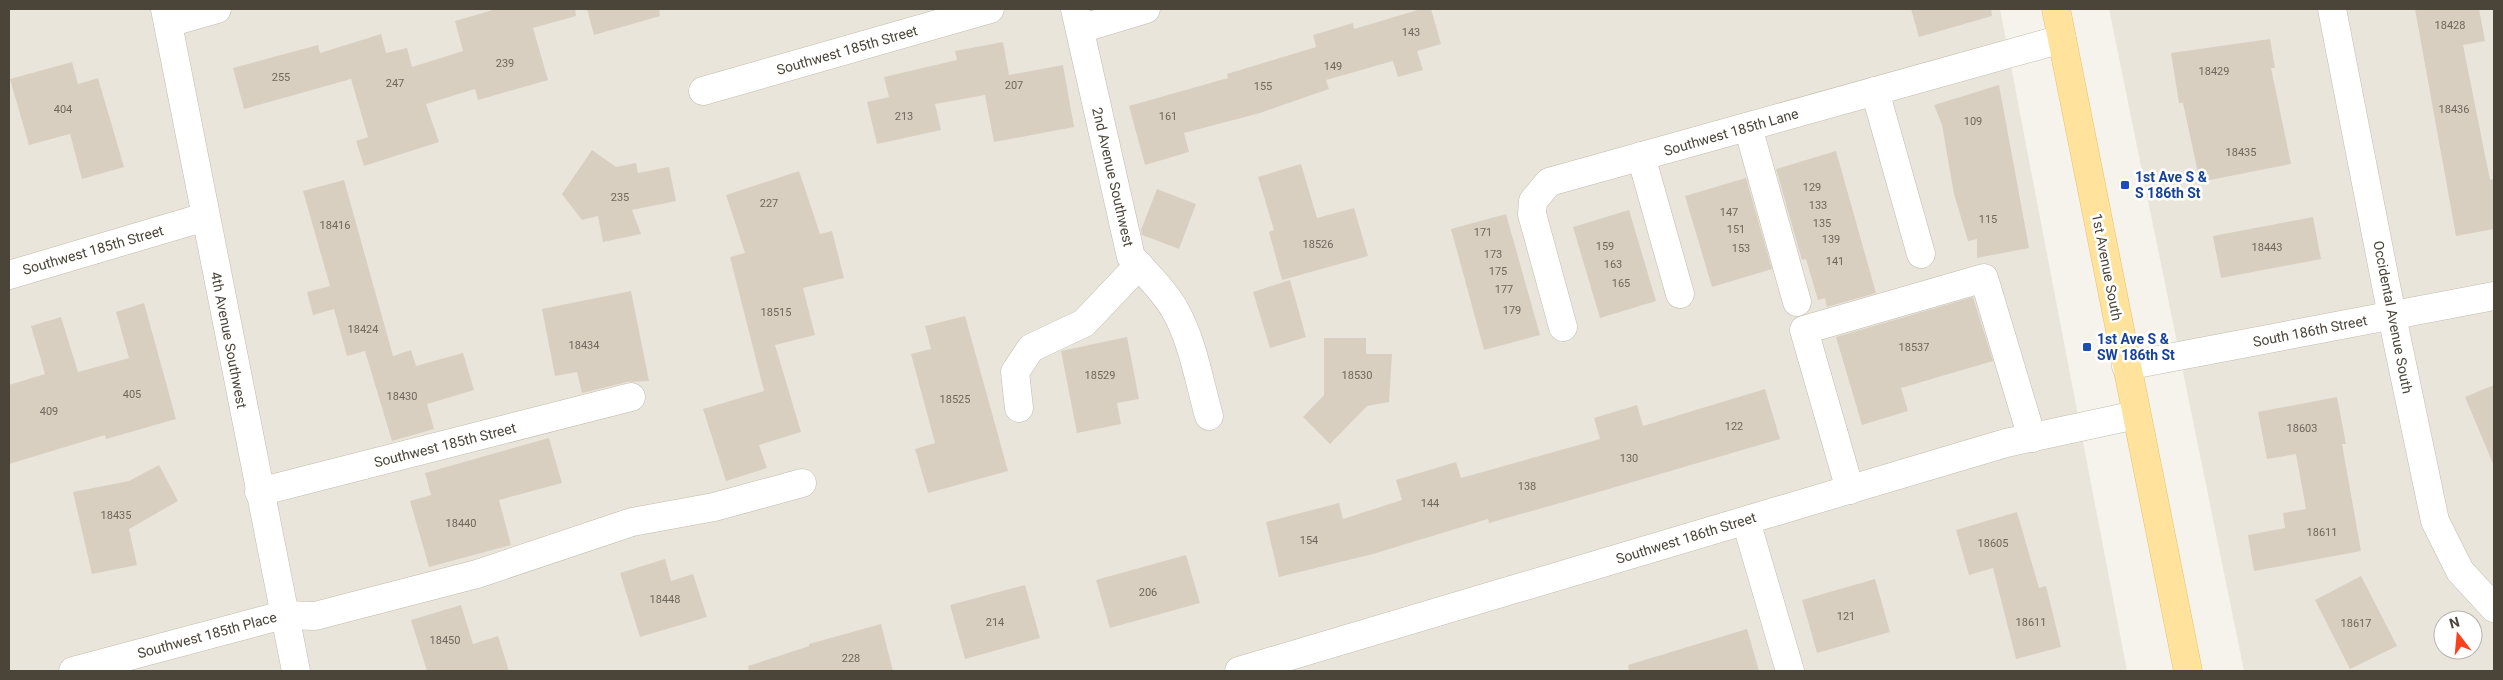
<svg xmlns="http://www.w3.org/2000/svg" width="2503" height="680" font-family="Roboto,sans-serif">
  <rect width="100%" height="100%" fill="#f6f3ec"/>
  <!-- residential -->
  <g fill="#eae5da" fill-rule="evenodd">
    <polygon points="9,9 2000,9 2127,671 9,671"/>
    <path d="M2109 9H2494V671H2244ZM2443 620H2473V650H2443Z"/>
  </g>
  <!-- building -->
  <g fill="#d8cfc1">
    <polygon points="496,9 575,9 576,16 533,28 548,80 478,100 475,89 426,104 439,142 364,166 356,141 368,137 351,79 244,109 233,68 318,45 320,53 381,34 386,53 407,48 412,67 463,51 455,21"/>
    <polygon points="587,9 659,9 660,16 594,35"/>
    <polygon points="1421,9 1431,9 1441,44 1417,51 1423,70 1398,77 1393,61 1326,80 1329,89 1260,113 1184,133 1189,152 1145,165 1129,106 1228,78 1227,74 1316,47 1313,35 1353,23 1354,29"/>
    <polygon points="1911,9 1991,9 1992,16 1919,37"/>
    <polygon points="2415,9 2479,9 2485,41 2463,45 2490,180 2494,179 2494,229 2456,236"/>
    <polygon points="2270,39 2275,68 2271,68 2291,164 2200,182 2183,103 2179,103 2171,53"/>
    <polygon points="1003,42 1009,75 1063,65 1074,127 994,142 985,95 935,104 941,130 877,144 867,102 889,97 884,77 957,60 955,51"/>
    <polygon points="72,62 78,84 98,78 124,167 82,179 70,134 29,145 10,79"/>
    <polygon points="1999,85 2029,248 1977,258 1977,239 1968,241 1954,194 1942,125 1934,105"/>
    <polygon points="592,150 616,167 636,163 638,173 669,167 676,201 632,210 641,234 603,242 598,216 582,220 562,194"/>
    <polygon points="1836,151 1876,293 1827,307 1825,298 1818,300 1806,259 1802,260 1776,169"/>
    <polygon points="1301,164 1317,218 1354,208 1368,256 1282,280 1269,232 1274,230 1258,177"/>
    <polygon points="799,171 820,234 832,231 844,278 803,288 815,335 775,345 801,432 759,445 767,468 726,481 703,409 764,391 730,257 745,253 726,195"/>
    <polygon points="1746,178 1772,269 1712,287 1685,196"/>
    <polygon points="344,180 393,356 411,350 416,366 463,353 474,390 427,404 434,429 392,441 365,351 347,356 334,309 313,315 307,292 330,286 303,191"/>
    <polygon points="1157,189 1196,204 1179,249 1142,235 1141,230"/>
    <polygon points="1629,210 1656,301 1600,318 1573,227"/>
    <polygon points="1506,214 1540,335 1484,350 1451,229"/>
    <polygon points="2313,217 2321,259 2221,278 2213,236"/>
    <polygon points="1290,280 1306,337 1270,348 1253,292"/>
    <polygon points="631,291 649,381 627,382 582,393 577,372 555,376 542,309"/>
    <polygon points="1973,297 1993,361 1901,388 1908,411 1862,425 1836,337"/>
    <polygon points="144,303 176,419 106,439 105,435 9,464 9,385 45,374 31,326 61,317 78,372 129,358 116,312"/>
    <polygon points="965,316 1008,471 928,493 915,449 935,443 911,354 931,349 925,326"/>
    <polygon points="1127,337 1139,399 1117,403 1121,424 1077,433 1061,351"/>
    <polygon points="1324,338 1366,338 1366,354 1392,354 1389,402 1367,406 1330,444 1303,417 1324,395"/>
    <polygon points="2494,385 2494,466 2465,397"/>
    <polygon points="1765,389 1780,439 1571,500 1489,523 1488,519 1373,554 1279,577 1266,522 1339,503 1343,519 1402,500 1396,480 1456,462 1461,478 1600,439 1594,418 1637,405 1643,426"/>
    <polygon points="2337,397 2346,444 2342,444 2361,551 2254,571 2248,535 2285,528 2283,513 2306,509 2296,454 2267,459 2258,412"/>
    <polygon points="549,438 562,483 499,500 511,545 429,567 410,501 431,495 425,473"/>
    <polygon points="159,465 178,501 129,529 137,565 92,574 73,492 129,481"/>
    <polygon points="2017,512 2039,588 2046,586 2061,647 2016,659 1993,568 1969,575 1956,530"/>
    <polygon points="1186,555 1200,603 1110,628 1096,580"/>
    <polygon points="665,559 671,581 693,574 707,617 640,637 620,573"/>
    <polygon points="2361,576 2397,646 2350,669 2315,600"/>
    <polygon points="1875,579 1890,632 1817,653 1802,600"/>
    <polygon points="1025,585 1040,638 965,659 950,605"/>
    <polygon points="461,605 473,644 498,636 509,671 427,671 411,620"/>
    <polygon points="881,624 893,671 749,671 748,666 809,646 809,644"/>
    <polygon points="1747,629 1759,671 1629,671 1628,665"/>
  </g>
  <g fill="none" stroke-linecap="round" stroke-linejoin="round">
    <!-- minor casing -->
    <g stroke="#c2bbae" stroke-width="29">
      <g id="minor">
        <polyline points="165,9 296,671"/>
        <path d="M1075 9 1131 257C1146 273 1164 291 1175 310 1193 342 1199 381 1209 416"/>
        <polyline points="2332,9 2392,316 2435,521 2460,571 2494,608"/>
        <polyline points="168,23 217,9"/>
        <polyline points="1080,29 1146,9"/>
        <polyline points="703,91 990,9"/>
        <polyline points="1875,91 1921,254"/>
        <polyline points="1748,127 1797,302"/>
        <polyline points="1641,156 1680,294"/>
        <polyline points="9,275 205,217"/>
        <polyline points="1563,327 1532,214 1533,201 1549,182 2062,39"/>
        <polyline points="2126,366 2494,296"/>
        <polyline points="1019,408 1015,372 1031,348 1084,323 1139,265"/>
        <polyline points="1850,490 1804,330 1984,278 2032,438"/>
        <polyline points="259,492 631,397"/>
        <polyline points="1746,521 1790,671"/>
        <polyline points="73,671 283,615 315,616 477,574 632,522 714,507 802,483"/>
        <polyline points="1239,671 2006,443 2136,415"/>
      </g>
    </g>
    <!-- major casing -->
    <g stroke="#e6c16a" stroke-width="29">
      <polyline id="major" points="2056,9 2188,671"/>
    </g>
    <!-- minor -->
    <use href="#minor" stroke="#fff" stroke-width="28"/>
    <!-- major -->
    <use href="#major" stroke="#ffe39c" stroke-width="28"/>
  </g>
  <!-- markers -->
  <g fill="#1a4fb4" stroke="#fff" stroke-width="2">
    <rect x="2120" y="180" width="10" height="10" rx="2.5"/>
    <rect x="2082" y="342" width="10" height="10" rx="2.5"/>
  </g>
  <g text-anchor="middle" stroke-width="5" stroke-linejoin="round" paint-order="stroke">
    <!-- number labels -->
    <g font-size="11" fill="#6e675b">
      <text x="2450" y="29">18428</text>
      <text x="1411" y="36">143</text>
      <text x="505" y="67">239</text>
      <text x="1333" y="70">149</text>
      <text x="2214" y="75">18429</text>
      <text x="281" y="81">255</text>
      <text x="395" y="87">247</text>
      <text x="1014" y="89">207</text>
      <text x="1263" y="90">155</text>
      <text x="63" y="113">404</text>
      <text x="2454" y="113">18436</text>
      <text x="904" y="120">213</text>
      <text x="1168" y="120">161</text>
      <text x="1973" y="125">109</text>
      <text x="2241" y="156">18435</text>
      <text x="1812" y="191">129</text>
      <text x="620" y="201">235</text>
      <text x="769" y="207">227</text>
      <text x="1818" y="209">133</text>
      <text x="1729" y="216">147</text>
      <text x="1988" y="223">115</text>
      <text x="1822" y="227">135</text>
      <text x="335" y="229">18416</text>
      <text x="1736" y="233">151</text>
      <text x="1483" y="236">171</text>
      <text x="1831" y="243">139</text>
      <text x="1318" y="248">18526</text>
      <text x="1605" y="250">159</text>
      <text x="2267" y="251">18443</text>
      <text x="1741" y="252">153</text>
      <text x="1493" y="258">173</text>
      <text x="1835" y="265">141</text>
      <text x="1613" y="268">163</text>
      <text x="1498" y="275">175</text>
      <text x="1621" y="287">165</text>
      <text x="1504" y="293">177</text>
      <text x="1512" y="314">179</text>
      <text x="776" y="316">18515</text>
      <text x="363" y="333">18424</text>
      <text x="584" y="349">18434</text>
      <text x="1914" y="351">18537</text>
      <text x="1100" y="379">18529</text>
      <text x="1357" y="379">18530</text>
      <text x="132" y="398">405</text>
      <text x="402" y="400">18430</text>
      <text x="955" y="403">18525</text>
      <text x="49" y="415">409</text>
      <text x="1734" y="430">122</text>
      <text x="2302" y="432">18603</text>
      <text x="1629" y="462">130</text>
      <text x="1527" y="490">138</text>
      <text x="1430" y="507">144</text>
      <text x="116" y="519">18435</text>
      <text x="461" y="527">18440</text>
      <text x="2322" y="536">18611</text>
      <text x="1309" y="544">154</text>
      <text x="1993" y="547">18605</text>
      <text x="1148" y="596">206</text>
      <text x="665" y="603">18448</text>
      <text x="1846" y="620">121</text>
      <text x="995" y="626">214</text>
      <text x="2031" y="626">18611</text>
      <text x="2356" y="627">18617</text>
      <text x="445" y="644">18450</text>
      <text x="851" y="662">228</text>
    </g>
    <!-- street labels -->
    <g font-size="14" fill="#4b4439" stroke="#fff">
      <text transform="translate(847 50) rotate(-16)" y="5">Southwest 185th Street</text>
      <text transform="translate(1731 132) rotate(-16)" y="5">Southwest 185th Lane</text>
      <text transform="translate(1113 177) rotate(77)" y="5">2nd Avenue Southwest</text>
      <text transform="translate(93 250) rotate(-16)" y="5">Southwest 185th Street</text>
      <text transform="translate(2107 267) rotate(79)" y="5">1st Avenue South</text>
      <text transform="translate(2393 317) rotate(79)" y="5">Occidental Avenue South</text>
      <text transform="translate(2310 331) rotate(-11)" y="5">South 186th Street</text>
      <text transform="translate(229 340) rotate(79)" y="5">4th Avenue Southwest</text>
      <text transform="translate(445 445) rotate(-14)" y="5">Southwest 185th Street</text>
      <text transform="translate(1686 538) rotate(-17)" y="5">Southwest 186th Street</text>
      <text transform="translate(207 635) rotate(-15)" y="5">Southwest 185th Place</text>
    </g>
    <!-- transit labels -->
    <g font-size="14" font-weight="bold" fill="#164399" stroke="#fff" text-anchor="start">
      <text x="2135" y="182">1st Ave S &amp;<tspan x="2135" dy="16">S 186th St</tspan></text>
      <text x="2097" y="344">1st Ave S &amp;<tspan x="2097" dy="16">SW 186th St</tspan></text>
    </g>
  </g>
  <!-- border -->
  <rect width="2503" height="680" fill="none" stroke="#4b4439" stroke-width="20"/>
  <!-- north arrow -->
  <g transform="translate(2458 635) rotate(344)"><circle r="24" fill="#ffffff" stroke="#b7b4b0"/>
  <path d="M0-4L9 19L0 12L-9 19Z" fill="#fc3f1d"/>
  <text y="-8" font-size="14" font-weight="bold" text-anchor="middle" fill="#4b4439">N</text>
  </g>
</svg>
